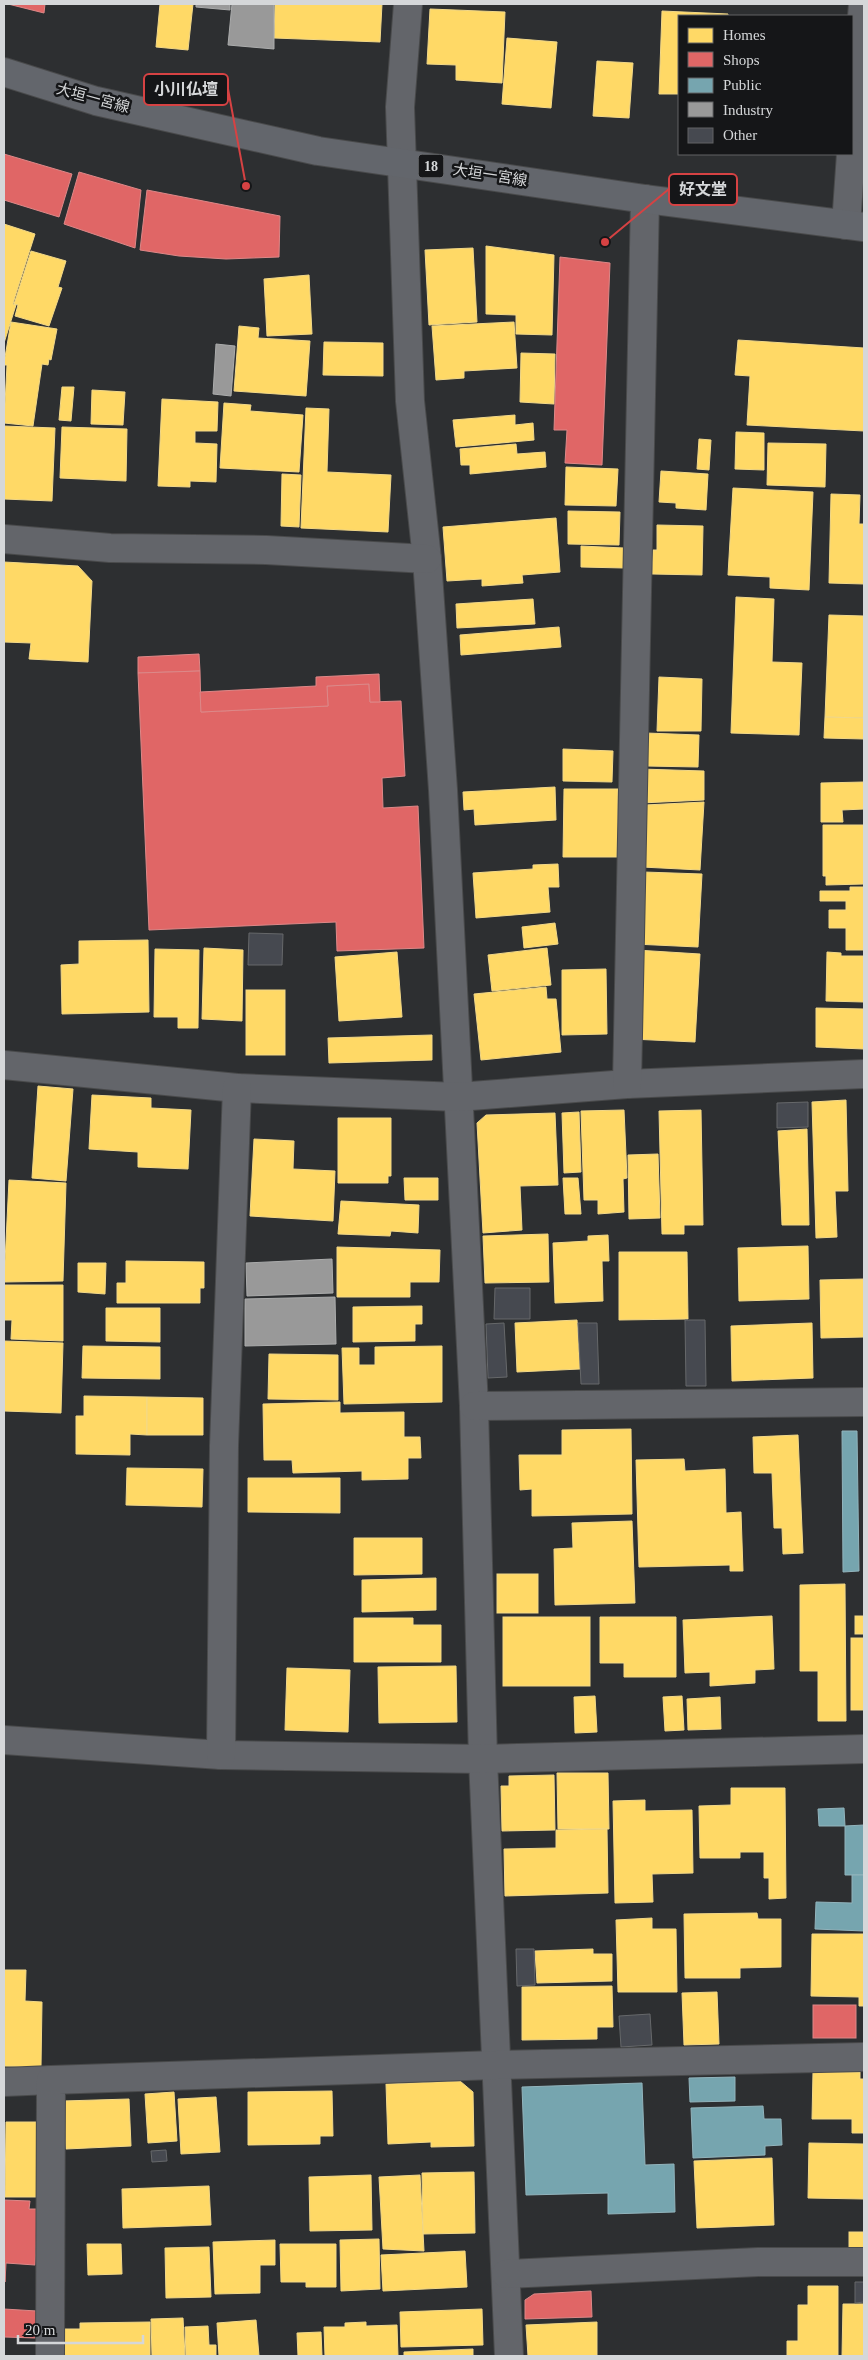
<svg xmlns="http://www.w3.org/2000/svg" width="868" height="2360" font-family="'Times New Roman','Noto Sans JP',serif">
  <rect width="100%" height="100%" fill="#2d2f31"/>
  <!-- homes -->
  <g fill="#ffd966" stroke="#f2d888">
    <polygon points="160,4 193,4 188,50 156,47"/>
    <polygon points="275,4 382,4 380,42 274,38"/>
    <polygon points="430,9 505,12 502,83 456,80 456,65 427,64"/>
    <polygon points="662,11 728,14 728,16 679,16 679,94 659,94"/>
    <polygon points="507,38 557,42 551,108 502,104"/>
    <polygon points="597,61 633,63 629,118 593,116"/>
    <polygon points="4,224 35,234 15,297 13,304 16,305 4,343"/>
    <polygon points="486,246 554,255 552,335 516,334 516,315 486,314"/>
    <polygon points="473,248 477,322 429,325 425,250"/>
    <polygon points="31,251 66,261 58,287 62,288 49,326 15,316 18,305 14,304"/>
    <polygon points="309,275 312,334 267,336 264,279"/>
    <polygon points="11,322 57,329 51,360 49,359 48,365 42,364 33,426 4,423 7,365 4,365 4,363"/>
    <polygon points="514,322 517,368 464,371 464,378 436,380 432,326"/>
    <polygon points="239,326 259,328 258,338 310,341 306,396 234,391"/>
    <polygon points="738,340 864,348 864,431 747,425 750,376 735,375"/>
    <polygon points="324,342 383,343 383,376 323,375"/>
    <polygon points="521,353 555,354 554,404 520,402"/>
    <polygon points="62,387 74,387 71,421 59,420"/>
    <polygon points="92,390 125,392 123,425 91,424"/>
    <polygon points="162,399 218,402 217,431 195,431 195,443 217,444 216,482 190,481 190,487 158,486"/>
    <polygon points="224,403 251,405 250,411 303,415 299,472 220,468"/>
    <polygon points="306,408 329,409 327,472 391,475 388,532 301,528"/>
    <polygon points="515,415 515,425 533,423 534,440 456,447 453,420"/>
    <polygon points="4,426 55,428 52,501 4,499"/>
    <polygon points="62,427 127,429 126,481 60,478"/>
    <polygon points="736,432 764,433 764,470 735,469"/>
    <polygon points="699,439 711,440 709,470 697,469"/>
    <polygon points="768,443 826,444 825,487 767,485"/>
    <polygon points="516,444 517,454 545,452 546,467 470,474 470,465 461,465 460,449"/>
    <polygon points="566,467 618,469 616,506 565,505"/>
    <polygon points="661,471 708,474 706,510 676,508 676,503 659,502"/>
    <polygon points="282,474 301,475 299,527 281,526"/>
    <polygon points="733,488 813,492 809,590 770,588 770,577 728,575"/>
    <polygon points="831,494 860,495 859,524 864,524 864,584 829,583"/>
    <polygon points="568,511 620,512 619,545 568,544"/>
    <polygon points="556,518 560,572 522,575 523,583 482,586 482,579 447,581 443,527"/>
    <polygon points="657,525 703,526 702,575 652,574 653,550 657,550"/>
    <polygon points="581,546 624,548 624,568 581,567"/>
    <polygon points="4,562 78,566 92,581 88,662 29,659 31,643 4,642"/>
    <polygon points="736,597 774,599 772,662 802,663 799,735 731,733"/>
    <polygon points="533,599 535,624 457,628 456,604"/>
    <polygon points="829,615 864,616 864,718 825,717"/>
    <polygon points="559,627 561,647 461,655 460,635"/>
    <polygon points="659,677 702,679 701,731 657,731"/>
    <polygon points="825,717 864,718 864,739 824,738"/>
    <polygon points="646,733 699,735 698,767 646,766"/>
    <polygon points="563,749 613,751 612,782 563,781"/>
    <polygon points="641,769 704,771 704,800 641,803"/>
    <polygon points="864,782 864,809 842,810 843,822 821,822 821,783"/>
    <polygon points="555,787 556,820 475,825 474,809 464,810 463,792"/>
    <polygon points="564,789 618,789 617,857 563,857"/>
    <polygon points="704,802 700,870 642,867 645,805"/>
    <polygon points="823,825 864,825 864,884 826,885 826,876 823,876"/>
    <polygon points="558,864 559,887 548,887 550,912 476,918 473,873 533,869 533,865"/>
    <polygon points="644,872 702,874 698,947 634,944"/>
    <polygon points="850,887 864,887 864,950 846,950 846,928 829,928 829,910 846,910 846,901 820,901 820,891 850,891"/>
    <polygon points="555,923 558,944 524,948 522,927"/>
    <polygon points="148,940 149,1012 62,1014 61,965 79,964 79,941"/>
    <polygon points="204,948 243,950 242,1021 202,1019"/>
    <polygon points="547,948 551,985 492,991 488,955"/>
    <polygon points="155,949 199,950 198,1028 178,1028 178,1017 154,1017"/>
    <polygon points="636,950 700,954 695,1042 631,1039"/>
    <polygon points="397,952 402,1017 339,1021 335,957"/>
    <polygon points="827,952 841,953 841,956 864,956 864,1002 826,1001"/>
    <polygon points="606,969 607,1034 562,1035 562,970"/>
    <polygon points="546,987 547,999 556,999 561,1052 481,1060 474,994"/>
    <rect x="246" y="990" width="39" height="65"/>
    <polygon points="816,1008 864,1009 864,1049 816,1047"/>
    <polygon points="432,1035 432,1060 329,1063 328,1038"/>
    <polygon points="38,1086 73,1089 66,1181 32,1178"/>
    <polygon points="92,1095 151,1098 151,1108 191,1110 188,1169 138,1167 138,1152 89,1149"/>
    <polygon points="846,1100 848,1191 835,1191 837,1237 816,1238 812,1102"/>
    <polygon points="624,1110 627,1178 623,1179 624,1212 598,1214 598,1200 584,1200 581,1111"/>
    <polygon points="701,1110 703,1225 684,1225 684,1234 662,1234 659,1111"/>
    <polygon points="579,1112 581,1172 564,1173 562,1113"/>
    <polygon points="555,1113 558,1185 520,1186 522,1230 483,1233 477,1123 486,1115"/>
    <polygon points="338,1118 391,1118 391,1176 388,1176 388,1183 338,1183"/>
    <polygon points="807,1129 809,1225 782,1225 778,1131"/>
    <polygon points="254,1139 294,1141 293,1169 335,1171 333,1221 250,1216"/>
    <polygon points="658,1154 660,1218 629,1219 628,1155"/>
    <polygon points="404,1178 438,1178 438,1200 405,1200"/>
    <polygon points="563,1178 578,1178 581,1214 565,1214"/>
    <polygon points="9,1180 66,1183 63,1281 4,1282"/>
    <polygon points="341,1201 419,1205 418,1233 391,1231 390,1236 338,1234"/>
    <polygon points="548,1234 549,1282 485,1283 483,1236"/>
    <polygon points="608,1235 609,1261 602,1261 603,1301 555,1303 553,1243 588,1241 588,1236"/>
    <polygon points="808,1246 809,1299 739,1301 738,1248"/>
    <polygon points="337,1247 440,1250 439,1282 410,1282 410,1297 337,1297"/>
    <polygon points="619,1252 687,1252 688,1319 619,1320"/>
    <polygon points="126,1261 204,1262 204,1288 200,1288 200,1303 117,1303 117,1283 126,1283"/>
    <polygon points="78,1263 106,1263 105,1294 78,1292"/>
    <polygon points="864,1279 864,1337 821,1338 820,1280"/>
    <polygon points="4,1285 63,1285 63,1341 11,1339 12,1320 4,1320"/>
    <polygon points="422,1306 422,1324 415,1324 415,1341 353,1342 353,1307"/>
    <polygon points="106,1308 160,1308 160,1342 106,1341"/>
    <polygon points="577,1320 580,1369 517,1372 515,1323"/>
    <polygon points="812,1323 813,1378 732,1381 731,1326"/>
    <polygon points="4,1341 63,1343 61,1413 4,1411"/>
    <polygon points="83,1346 160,1347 160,1379 82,1378"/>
    <polygon points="442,1346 442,1402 344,1404 342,1348 359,1348 359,1365 375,1365 375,1347"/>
    <polygon points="269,1354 338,1355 338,1400 268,1399"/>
    <polygon points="84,1396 147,1397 147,1435 130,1434 130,1455 76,1454 76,1416 84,1416"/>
    <polygon points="147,1397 203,1398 203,1435 147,1435"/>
    <polygon points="340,1402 340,1413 404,1412 404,1437 420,1437 421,1458 408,1458 408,1479 362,1480 362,1471 293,1473 292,1460 264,1460 263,1404"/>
    <polygon points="631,1429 632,1514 532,1516 532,1489 520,1490 519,1455 562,1455 562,1430"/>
    <polygon points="798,1435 803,1553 783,1554 782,1528 774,1528 772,1473 754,1473 753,1437"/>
    <polygon points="684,1459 685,1471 725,1469 726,1513 741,1512 743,1571 730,1571 730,1565 639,1567 636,1460"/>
    <polygon points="127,1468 203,1469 202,1507 126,1505"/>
    <polygon points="248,1478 340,1478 340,1513 248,1512"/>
    <polygon points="632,1521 635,1603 555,1605 554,1549 573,1548 572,1523"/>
    <polygon points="354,1538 422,1538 422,1574 354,1575"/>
    <rect x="497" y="1574" width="41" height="39"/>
    <polygon points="436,1578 436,1610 362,1612 362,1580"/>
    <polygon points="845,1584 846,1721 818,1721 818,1671 800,1671 800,1585"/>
    <polygon points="772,1616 774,1669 755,1670 755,1683 710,1686 710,1672 685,1673 683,1620"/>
    <rect x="855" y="1616" width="9" height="18"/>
    <rect x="503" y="1617" width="87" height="69"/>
    <polygon points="600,1617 676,1617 676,1677 624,1677 624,1663 600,1663"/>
    <polygon points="354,1618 413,1618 413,1625 441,1625 441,1662 354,1662"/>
    <rect x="851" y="1638" width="13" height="72"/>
    <polygon points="456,1666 457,1722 379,1723 378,1667"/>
    <polygon points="287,1668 350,1670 348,1732 285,1730"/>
    <polygon points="595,1696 597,1732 575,1733 574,1697"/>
    <polygon points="682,1696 684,1730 665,1731 663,1697"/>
    <polygon points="720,1697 721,1729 688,1730 687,1699"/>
    <polygon points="557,1773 608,1773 609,1829 558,1829"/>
    <polygon points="554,1775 555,1830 502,1831 501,1786 509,1786 509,1776"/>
    <polygon points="731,1788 785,1788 786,1898 769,1899 769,1878 764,1878 764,1852 740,1852 740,1858 700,1858 699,1806 731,1805"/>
    <polygon points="645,1800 645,1811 692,1810 693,1873 652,1874 653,1902 615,1903 613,1801"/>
    <polygon points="607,1829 608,1893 505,1896 504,1849 556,1848 556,1830"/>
    <polygon points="757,1913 758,1919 781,1919 781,1967 740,1968 740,1978 685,1978 684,1914"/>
    <polygon points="652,1918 652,1929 676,1929 677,1992 618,1992 616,1920"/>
    <polygon points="812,1934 864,1934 864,2006 859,2006 859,1997 811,1996"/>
    <polygon points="593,1949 593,1954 612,1954 612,1981 537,1983 535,1951"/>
    <polygon points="4,1970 26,1970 25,2001 42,2002 41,2067 4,2066"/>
    <polygon points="612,1986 613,2027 597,2027 597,2039 522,2040 522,1987"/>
    <polygon points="717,1992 719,2044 684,2045 682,1993"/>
    <polygon points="813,2072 860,2072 860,2079 864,2079 864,2133 852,2133 852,2119 812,2119"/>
    <polygon points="460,2081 473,2092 474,2146 431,2147 431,2142 388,2144 386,2084"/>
    <polygon points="332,2091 333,2136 320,2136 320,2144 248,2145 248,2092"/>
    <polygon points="174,2092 177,2141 148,2143 145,2094"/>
    <polygon points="216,2097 220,2152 181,2154 178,2099"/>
    <polygon points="129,2099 131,2146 66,2149 63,2101"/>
    <polygon points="6,2122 39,2122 38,2197 5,2197"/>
    <polygon points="809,2143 864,2144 864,2199 808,2198"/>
    <polygon points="772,2158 774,2225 697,2228 694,2161"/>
    <polygon points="474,2172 475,2233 423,2234 422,2173"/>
    <polygon points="371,2175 372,2230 310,2231 309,2177"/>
    <polygon points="420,2175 424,2251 383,2249 379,2177"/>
    <polygon points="209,2186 211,2225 123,2228 122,2189"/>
    <rect x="849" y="2232" width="15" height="21"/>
    <polygon points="379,2239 380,2289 341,2291 340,2240"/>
    <polygon points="275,2240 275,2265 260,2265 260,2293 215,2294 213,2242"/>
    <polygon points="87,2244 121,2244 122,2274 88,2275"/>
    <polygon points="280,2244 336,2244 336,2287 306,2287 306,2282 281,2282"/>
    <polygon points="209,2247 211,2297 166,2298 165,2248"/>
    <polygon points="465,2251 467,2287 383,2291 381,2255"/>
    <polygon points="808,2286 838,2286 838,2356 787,2356 787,2341 798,2341 798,2305 808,2305"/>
    <polygon points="843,2304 864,2304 864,2356 842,2356"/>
    <polygon points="482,2309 483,2345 401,2347 400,2312"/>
    <polygon points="183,2318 185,2356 152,2356 151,2319"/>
    <polygon points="256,2320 259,2356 219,2356 217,2323"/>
    <polygon points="150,2322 150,2356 63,2356 63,2329 80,2329 80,2323"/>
    <polygon points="366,2322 366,2326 397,2325 398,2356 325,2356 324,2327 345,2327 345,2323"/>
    <polygon points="597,2322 597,2356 528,2356 526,2325"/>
    <polygon points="208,2326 209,2345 216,2345 216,2356 186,2356 185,2327"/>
    <polygon points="321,2332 322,2356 298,2356 297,2333"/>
    <polygon points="473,2349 473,2356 404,2356 404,2352"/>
  </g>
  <!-- shops -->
  <g fill="#e06666" stroke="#d88">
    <polygon points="8,4 45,4 44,13"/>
    <polygon points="4,154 72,174 59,217 4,200"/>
    <polygon points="79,172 141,190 135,248 64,224"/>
    <polygon points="147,190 280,216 279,257 226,259 179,256 140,250"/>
    <polygon points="560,257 610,263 602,465 565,463 567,430 554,430"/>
    <polygon points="199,654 200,671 138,673 138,657"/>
    <polygon points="200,671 201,712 328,706 327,686 369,684 370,702 401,701 405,776 382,778 383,808 418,806 424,948 337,951 336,922 149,930 138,673"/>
    <polygon points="379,674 380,702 370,702 369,684 327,686 328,706 201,712 200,692 316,686 316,677"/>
    <rect x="813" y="2005" width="43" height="33"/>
    <polygon points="4,2200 30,2201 29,2209 38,2209 35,2265 6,2263 5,2282"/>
    <polygon points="591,2291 592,2317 525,2319 525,2300 534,2294"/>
    <polygon points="4,2309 37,2311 36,2338 4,2337"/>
  </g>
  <!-- public -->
  <g fill="#76a5af" stroke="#92b4bc">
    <polygon points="842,1431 857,1431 859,1571 843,1572"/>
    <polygon points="844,1808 845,1826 819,1826 818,1809"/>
    <polygon points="864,1825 864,1875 845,1875 845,1826"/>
    <polygon points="852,1875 864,1875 864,1931 815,1929 816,1902 852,1903"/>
    <polygon points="735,2077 735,2101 690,2102 689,2078"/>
    <polygon points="642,2083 645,2165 674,2164 675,2212 608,2214 608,2193 526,2195 522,2087"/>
    <polygon points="763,2106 764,2119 781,2119 782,2145 765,2146 765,2155 693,2158 691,2108"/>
  </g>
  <!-- industry -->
  <g fill="#999" stroke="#abacac">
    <polygon points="196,4 230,4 230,10 196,7"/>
    <polygon points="232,4 274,4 274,49 228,45"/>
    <polygon points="216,344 235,346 231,396 213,394"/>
    <polygon points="332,1259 333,1293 247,1296 246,1263"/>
    <polygon points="335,1297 336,1344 245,1346 245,1299"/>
  </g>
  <!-- building -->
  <g fill="#464950" stroke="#66686a">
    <polygon points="249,933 283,934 282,965 248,965"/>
    <polygon points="808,1102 808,1127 777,1128 777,1103"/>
    <polygon points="495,1288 530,1288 530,1319 494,1319"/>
    <polygon points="685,1320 705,1320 706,1386 686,1386"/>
    <polygon points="504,1323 507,1377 488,1378 486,1324"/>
    <polygon points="578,1323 597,1323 599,1384 581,1384"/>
    <polygon points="516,1949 534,1949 535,1985 517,1986"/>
    <polygon points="650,2014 652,2045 621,2047 619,2016"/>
    <polygon points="166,2150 167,2161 152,2162 151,2151"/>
    <polygon points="855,2282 864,2282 864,2302 855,2303"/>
  </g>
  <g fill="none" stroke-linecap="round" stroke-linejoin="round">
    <!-- street casing -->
    <g stroke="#494a4b" stroke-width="30">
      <g id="street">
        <polyline points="408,4 400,107 410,401 427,559 443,790 474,1406 483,1759 509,2356"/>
        <polyline points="852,148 863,4"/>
        <polyline points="846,225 851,154"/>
        <polyline points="4,539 110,548 266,550 427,559"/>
        <polyline points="4,1065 237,1088 458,1097 627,1084 864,1074"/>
        <polyline points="627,1084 645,199"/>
        <polyline points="474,1406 864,1402"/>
        <polyline points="4,1740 221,1755 483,1759 864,1749"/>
        <polyline points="221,1755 224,1446 237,1088"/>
        <polyline points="4,2082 51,2080"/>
        <polyline points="506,2274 758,2262 864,2262"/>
        <polyline points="50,2356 51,2080 496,2065 864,2057"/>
      </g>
    </g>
    <!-- primary casing -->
    <g stroke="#494a4b" stroke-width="30">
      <polyline id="primary" points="4,72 96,101 318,151 645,199 864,227"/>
    </g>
    <!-- street -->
    <use href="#street" stroke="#63656a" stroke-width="28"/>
    <!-- primary -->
    <use href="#primary" stroke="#63666c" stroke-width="28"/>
  </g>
  <g text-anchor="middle" stroke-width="5" stroke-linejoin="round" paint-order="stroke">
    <!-- shield labels -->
    <rect fill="#151618" stroke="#9b9d9f" stroke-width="1" x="418.5" y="154.5" width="25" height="23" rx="4"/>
    <g font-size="14" font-weight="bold" fill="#d5d7d9">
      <text x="431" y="171">18</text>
    </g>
    <!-- street labels -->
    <g font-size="15" fill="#d5d7d9" stroke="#151618">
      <text transform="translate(93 98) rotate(15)" y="5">大垣一宮線</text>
      <text transform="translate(490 175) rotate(9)" y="5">大垣一宮線</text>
    </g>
  </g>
  <!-- callouts -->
  <path fill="none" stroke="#d64243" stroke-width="2" d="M246 186L228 89M605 242L669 189"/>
  <g fill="#d64243" stroke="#151618" stroke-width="2">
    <circle cx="246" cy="186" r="5"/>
    <circle cx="605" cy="242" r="5"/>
  </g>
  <g fill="#151618" stroke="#d64243" stroke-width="2">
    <rect x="144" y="74" width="84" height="31" rx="5"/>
    <rect x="669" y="174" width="68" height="31" rx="5"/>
  </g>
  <g font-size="16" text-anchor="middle" font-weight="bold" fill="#d5d7d9">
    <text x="186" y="95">小川仏壇</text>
    <text x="703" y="195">好文堂</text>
  </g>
  <!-- border -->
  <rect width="868" height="2360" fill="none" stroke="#d5d7d9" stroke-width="10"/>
  <!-- legend -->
  <rect x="678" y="15" width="175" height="140" fill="#151618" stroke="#626365"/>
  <rect x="688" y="28" width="25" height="15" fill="#ffd966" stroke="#626365"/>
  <text x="723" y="40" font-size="15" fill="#d5d7d9">Homes</text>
  <rect x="688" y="52" width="25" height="15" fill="#e06666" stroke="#626365"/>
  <text x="723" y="65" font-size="15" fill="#d5d7d9">Shops</text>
  <rect x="688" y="78" width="25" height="15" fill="#76a5af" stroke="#626365"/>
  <text x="723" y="90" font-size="15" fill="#d5d7d9">Public</text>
  <rect x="688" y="102" width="25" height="15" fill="#999999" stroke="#626365"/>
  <text x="723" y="115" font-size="15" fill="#d5d7d9">Industry</text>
  <rect x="688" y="128" width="25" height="15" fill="#464950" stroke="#626365"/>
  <text x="723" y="140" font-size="15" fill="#d5d7d9">Other</text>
  <!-- scale -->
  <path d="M18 2335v8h125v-8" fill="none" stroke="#d5d7d9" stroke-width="2.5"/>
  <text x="25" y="2335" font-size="15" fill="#d5d7d9" stroke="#151618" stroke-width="4" paint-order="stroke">20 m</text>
</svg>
